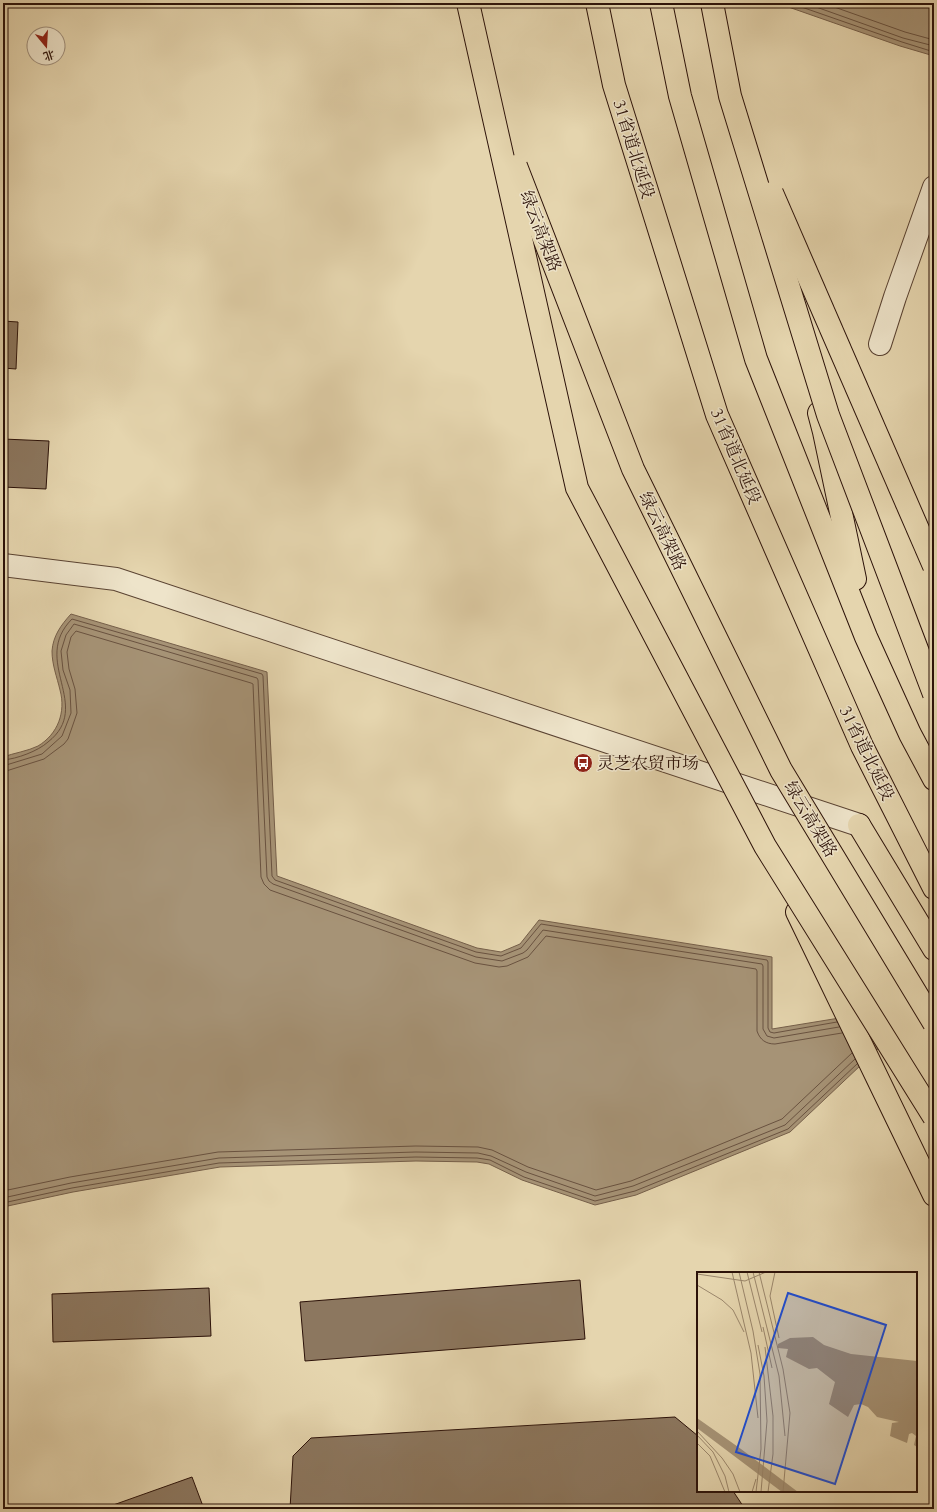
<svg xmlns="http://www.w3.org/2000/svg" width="937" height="1512" font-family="Cardo,'Noto Serif SC',serif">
  <rect width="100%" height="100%" fill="#e5d5ae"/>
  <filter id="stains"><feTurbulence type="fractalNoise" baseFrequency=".005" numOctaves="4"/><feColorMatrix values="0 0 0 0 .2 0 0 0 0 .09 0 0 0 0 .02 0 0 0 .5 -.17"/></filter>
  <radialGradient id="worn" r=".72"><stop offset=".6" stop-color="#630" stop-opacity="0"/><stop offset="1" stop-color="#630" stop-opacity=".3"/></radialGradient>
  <!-- water -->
  <g fill="#a69376" stroke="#755f4a">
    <polygon points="777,3 934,3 934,56 900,46"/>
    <path d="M71 614 267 672 277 876 477 948 501 952 520 944 539 920 772 957V1029L864 1014 879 1048 790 1132 636 1195 595 1205 522 1180 489 1164 477 1162 416 1161 220 1167 73 1192 3 1207V757C14 753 28 751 38 746 58 734 66 712 60 690 57 677 52 665 52 651 53 636 61 625 71 614Z"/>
  </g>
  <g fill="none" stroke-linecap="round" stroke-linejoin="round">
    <!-- shore -->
    <g stroke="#695240" stroke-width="1">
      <polyline points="790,3 902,42 934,52"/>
      <polyline points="805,3 903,38 934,46"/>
      <polyline points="823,3 905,32 934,40"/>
      <path d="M3 760C17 759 38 751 48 742 94 706 30 661 72 619L262 674 263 676 272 876 275 880 476 952 501 956 521 948 541 924 767 960 768 962V1028L770 1032 774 1033 837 1022"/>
      <polyline points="3,766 42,754 62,736 71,713 70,690 63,670 61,651 66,635 74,624 257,678 258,680 267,877 269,881 273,884 476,957 502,961 523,953 527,950 543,930 762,964 763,966 763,1029 767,1036 774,1038 839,1027"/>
      <path d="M3 772 44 759 64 744 68 739 77 713 75 689 69 669 67 652 71 637 76 631 251 683 253 684 261 877 264 884 270 890 475 963 499 967 507 966 528 957 546 936 756 969 757 971V1031C760 1040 766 1044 775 1044L842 1033"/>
      <polyline points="3,1191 70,1177 218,1152 416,1146 478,1147 492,1150 528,1167 596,1190 631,1181 782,1119 852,1053"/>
      <polyline points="3,1198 71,1183 219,1158 416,1152 478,1153 491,1156 526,1172 595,1196 633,1186 785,1125 855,1059"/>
      <polyline points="3,1203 72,1188 219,1163 416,1157 477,1158 490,1160 524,1177 595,1201 635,1191 788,1129 857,1064"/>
    </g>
  </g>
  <!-- building -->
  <g fill="#8c775f" stroke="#2c1209">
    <polygon points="3,321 18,322 16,369 3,368"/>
    <polygon points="3,439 49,441 46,489 3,487"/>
    <polygon points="580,1280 585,1339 305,1361 300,1302"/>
    <polygon points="209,1288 211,1336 53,1342 52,1294"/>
    <polygon points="675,1417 698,1436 698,1491 733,1491 745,1509 290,1509 293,1456 311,1438"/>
    <polygon points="192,1477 204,1509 102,1509"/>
  </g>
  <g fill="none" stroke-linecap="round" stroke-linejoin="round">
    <!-- street casing -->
    <g stroke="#5a4332" stroke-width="24">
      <g id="street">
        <polyline points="880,344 895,297 934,187"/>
        <polyline points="3,565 116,579 859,825"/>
      </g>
    </g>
    <!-- primary casing -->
    <g stroke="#2c1209" stroke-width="24">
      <g id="primary">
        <polyline points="597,3 614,85 717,415 862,746 934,888"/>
        <polyline points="661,3 680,96 756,359 866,637 910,734 934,779"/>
        <polyline points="819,413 824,432 855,579"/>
      </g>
    </g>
    <!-- highway casing -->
    <g stroke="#2c1209" stroke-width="24">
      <g id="highway">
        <polyline points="859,825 934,949"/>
        <polyline points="797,912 934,1195"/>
      </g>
    </g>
    <!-- street -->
    <use href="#street" stroke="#eee4ca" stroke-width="22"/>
    <!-- primary -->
    <use href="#primary" stroke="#e5d5ae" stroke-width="22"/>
    <!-- highway -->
    <use href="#highway" stroke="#e5d5ae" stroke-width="22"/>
    <!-- highway-bridge casing -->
    <g stroke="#2c1209" stroke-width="24" stroke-linecap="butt">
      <g id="highway-bridge">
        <polyline points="468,3 577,488 765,846 934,1117"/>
        <polyline points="712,3 730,96 828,415 934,694"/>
        <polyline points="516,166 633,469 781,770 934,1023"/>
        <polyline points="772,193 934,566"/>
      </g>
    </g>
    <!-- highway-bridge -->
    <use href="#highway-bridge" stroke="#e5d5ae" stroke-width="22"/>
  </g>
  <!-- icons -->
  <defs>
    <g id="bus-disc" transform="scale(1)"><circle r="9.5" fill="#8f2418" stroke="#eee4ca"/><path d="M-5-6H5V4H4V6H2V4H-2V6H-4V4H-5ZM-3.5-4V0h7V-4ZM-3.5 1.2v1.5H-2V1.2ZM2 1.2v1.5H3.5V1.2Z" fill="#fff"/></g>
  </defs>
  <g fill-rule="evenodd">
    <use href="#bus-disc" x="583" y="763"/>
  </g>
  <g text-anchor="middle" stroke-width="3" stroke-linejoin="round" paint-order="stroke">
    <!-- street labels -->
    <g font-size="17" fill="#2c1209" stroke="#eee4ca">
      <text transform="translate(634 149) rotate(73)" y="6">31省道北延段</text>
      <text transform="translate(541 231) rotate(69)" y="6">绿云高架路</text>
      <text transform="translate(736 456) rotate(67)" y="6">31省道北延段</text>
      <text transform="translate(663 531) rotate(64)" y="6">绿云高架路</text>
      <text transform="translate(867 753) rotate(64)" y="6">31省道北延段</text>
      <text transform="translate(811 819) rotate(59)" y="6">绿云高架路</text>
    </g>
    <!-- poi labels -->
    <g font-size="17" fill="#2c1209" stroke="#eee4ca" text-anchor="start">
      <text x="597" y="769">灵芝农贸市场</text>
    </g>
  </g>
  <!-- overview -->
  <g transform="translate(697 1272)">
    <rect width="220" height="220" fill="#e5d5ae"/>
    <path d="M116 65 127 73 154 82 220 89V175L217 173 219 164 215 161 212 162 210 171 193 164 195 151 202 150 180 145 171 135 164 132 157 133 151 145 132 132 138 110 120 96 112 97 89 85 91 77 81 76V72L93 66ZM0 146 44 177 101 220H85L0 156Z" fill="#a69376"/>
    <path fill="none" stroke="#9b876c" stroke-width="1" d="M35 0 54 81 61 146M42 0 56 59 63 102 64 177 59 220M50 0 65 60M56 0 82 104 88 164M62 0 86 97 93 141 86 220M78 0 73 24 82 66M0 2 48 9 69 0M0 13 25 28 36 38 47 60M66 55 75 96M61 73 67 104 70 149 64 220M68 75 76 144V182L71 220M0 159 25 186 36 202 43 220M0 163 16 180 28 204 32 220M0 171 13 184 28 220M55 220 59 207"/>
    <path fill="#1d4ed8" fill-opacity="0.15" stroke="#1d4ed8" stroke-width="2" d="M91 21 189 53 138 212 39 180Z"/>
    <rect width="220" height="220" fill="none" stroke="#2c1209" stroke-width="2"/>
  </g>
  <!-- margin -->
  <rect width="937" height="1512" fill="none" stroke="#e5d5ae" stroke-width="16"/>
  <rect x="4" y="4" width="929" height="1504" fill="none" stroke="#2c1209" stroke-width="2"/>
  <rect x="8" y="8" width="921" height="1496" fill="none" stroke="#2c1209"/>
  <!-- north arrow -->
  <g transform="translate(46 46) rotate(162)"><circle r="19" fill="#eee4ca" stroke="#a0907d"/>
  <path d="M0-3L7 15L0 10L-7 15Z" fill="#8f2418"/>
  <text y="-6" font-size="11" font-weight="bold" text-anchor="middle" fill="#2c1209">北</text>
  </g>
  <rect width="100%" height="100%" filter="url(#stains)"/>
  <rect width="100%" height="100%" fill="url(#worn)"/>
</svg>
